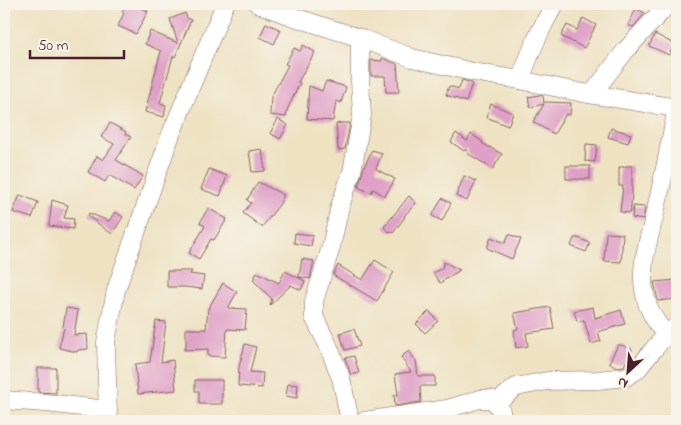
<svg xmlns="http://www.w3.org/2000/svg" width="681" height="425" font-family="'Indie Flower',sans-serif">
  <rect width="100%" height="100%" fill="#f7f3e8"/>
  <filter id="ink" filterUnits="userSpaceOnUse"><feTurbulence type="fractalNoise" baseFrequency=".02" numOctaves="2"/><feDisplacementMap in="SourceGraphic" scale="10" xChannelSelector="R" yChannelSelector="G"/><feConvolveMatrix kernelMatrix="1 2 1 2 8 2 1 2 1" color-interpolation-filters="sRGB"/></filter>
  <filter id="wash" filterUnits="userSpaceOnUse"><feTurbulence type="fractalNoise" baseFrequency=".0096" numOctaves="4" result="noise"/><feDisplacementMap in="SourceGraphic" scale="20" xChannelSelector="R" yChannelSelector="G"/><feGaussianBlur stdDeviation="1.12" result="paint"/><feColorMatrix in="noise" values="0 0 0 0 0 0 0 0 0 0 0 0 0 0 0 0 0 1.4 0 .05"/><feComposite in="paint" operator="in"/></filter>
  <g filter="url(#wash)">
    <rect width="100%" height="100%" fill="#eee2c3"/>
    <g id="blocks">
      <!-- building -->
      <g fill="#df9fc6">
        <polygon points="126,4 133,4 148,11 136,34 118,26 124,13 122,12"/>
        <polygon points="636,9 645,13 633,27 628,25"/>
        <polygon points="185,13 187,18 191,20 175,57 173,56 160,103 166,105 164,117 145,112 161,51 145,44 150,31 178,43 170,19"/>
        <polygon points="583,18 596,25 584,48 561,36 567,25 577,30"/>
        <polygon points="266,23 281,30 274,44 260,37"/>
        <polygon points="655,34 674,44 669,55 649,46"/>
        <polygon points="303,45 315,52 298,82 300,83 287,110 286,117 270,115 271,97 288,65 285,64 294,48 300,51"/>
        <polygon points="382,58 397,64 399,92 386,92 385,76 371,76 371,60 382,61"/>
        <polygon points="462,80 472,83 466,102 446,95 449,86 459,89"/>
        <polygon points="326,81 346,87 341,103 336,101 333,121 307,119 309,86 322,91"/>
        <polygon points="539,95 543,96 544,103 545,102 571,103 570,115 566,114 554,134 533,122 544,104 530,107 528,97"/>
        <polygon points="491,104 513,113 508,126 486,117"/>
        <polygon points="278,119 288,125 280,139 270,133"/>
        <polygon points="110,123 126,132 125,134 131,137 116,160 143,176 134,190 109,175 105,182 88,172 97,156 103,160 114,144 101,137"/>
        <polygon points="342,123 350,123 345,149 338,150 336,124"/>
        <polygon points="611,128 631,134 628,143 608,137"/>
        <polygon points="456,133 467,141 471,134 483,142 482,143 502,154 493,169 467,153 468,151 466,149 464,151 451,142"/>
        <polygon points="586,144 597,145 595,162 585,161"/>
        <polygon points="262,149 265,171 252,172 249,151"/>
        <polygon points="372,150 382,153 376,169 395,179 385,196 373,189 371,193 358,187 364,167"/>
        <rect x="566" y="166" width="24" height="13"/>
        <polygon points="625,166 632,166 632,195 630,213 620,212 623,186 619,186 619,167 625,167"/>
        <polygon points="209,169 227,176 220,196 201,189"/>
        <polygon points="464,176 476,181 467,201 456,196"/>
        <polygon points="258,182 284,195 279,205 262,227 243,213 251,203 247,200"/>
        <polygon points="20,195 38,202 32,218 13,212"/>
        <polygon points="409,196 416,203 404,216 405,217 393,233 390,231 389,232 384,227"/>
        <polygon points="442,198 451,203 442,221 432,216"/>
        <polygon points="52,200 68,205 64,218 74,219 73,229 49,226"/>
        <polygon points="633,206 645,207 643,220 632,218"/>
        <polygon points="208,208 227,219 214,240 211,239 199,259 189,253 205,226 200,223"/>
        <polygon points="115,212 123,217 112,234 88,216 89,213 109,221"/>
        <polygon points="295,233 313,235 311,246 294,243"/>
        <polygon points="606,233 623,234 621,262 604,261"/>
        <polygon points="509,234 521,239 512,259 487,248 491,237 505,243"/>
        <polygon points="574,238 578,238 590,243 586,252 571,246"/>
        <polygon points="302,259 314,261 310,279 299,277"/>
        <polygon points="375,260 394,272 377,301 333,275 338,265 362,280"/>
        <polygon points="444,262 460,270 440,283 433,273 442,268"/>
        <polygon points="167,271 192,271 190,274 204,276 202,289 185,287 167,287"/>
        <polygon points="285,271 305,281 301,290 291,285 270,305 272,299 253,280 257,272 279,283"/>
        <polygon points="677,280 677,299 658,301 654,282"/>
        <polygon points="223,283 237,292 228,308 247,309 245,330 227,329 225,357 208,356 208,349 184,350 186,346 186,329 206,329 208,309"/>
        <polygon points="550,307 554,329 526,333 528,346 516,348 514,330 518,329 514,313"/>
        <polygon points="593,307 595,318 621,310 625,324 598,332 601,341 591,344 584,320 577,321 574,311"/>
        <polygon points="66,308 78,310 74,335 87,334 88,349 78,350 77,352 59,348 64,328 63,327"/>
        <polygon points="429,311 438,321 425,333 416,324"/>
        <polygon points="156,321 166,322 161,362 173,360 176,390 138,394 135,364 150,362"/>
        <polygon points="354,329 360,346 345,350 340,333"/>
        <polygon points="245,344 256,347 250,372 263,373 262,388 238,386 239,367"/>
        <polygon points="618,345 622,345 632,350 624,366 617,367 609,363"/>
        <polygon points="409,351 416,361 418,376 435,376 435,386 420,386 421,402 395,406 394,395 398,395 395,374 411,372 401,357"/>
        <polygon points="354,356 359,373 351,375 345,358"/>
        <polygon points="38,368 56,368 56,393 38,392"/>
        <polygon points="195,380 222,380 222,404 199,404 199,391 195,391"/>
        <polygon points="288,384 298,385 297,398 286,396"/>
      </g>
    </g>
  </g>
  <g filter="url(#ink)">
    <use href="#blocks" fill-opacity="0" stroke="#836360" stroke-width="1"/>
    <g fill="none" stroke-linecap="round" stroke-linejoin="round">
      <!-- minor casing -->
      <g stroke="#836360" stroke-width="19">
        <g id="minor">
          <polyline points="258,4 294,17 360,38 412,58 473,72 520,80 583,93 677,108"/>
          <path d="M520 80C530 54 540 28 555 4"/>
          <polyline points="592,94 626,50 668,4"/>
          <path d="M666 335C656 323 648 311 645 295 638 267 650 237 656 209 664 176 670 142 677 108"/>
          <polyline points="4,400 46,403 108,410"/>
          <polyline points="496,403 516,387 547,381 598,380 626,377 637,370 653,350 666,335 677,326"/>
          <polyline points="108,421 106,342 116,290 138,227 171,134 225,4"/>
          <polyline points="350,421 341,378 328,345 314,317 314,301 331,247 340,206 352,172 362,115 360,81 360,38"/>
          <polyline points="364,421 447,409 480,399 491,399 496,403 501,411 502,421"/>
        </g>
      </g>
      <!-- minor -->
      <use href="#minor" stroke="#fff" stroke-width="18"/>
    </g>
  </g>
  <!-- margin -->
  <rect width="681" height="425" fill="none" stroke="#f7f3e8" stroke-width="20"/>
  <!-- north arrow -->
  <g transform="translate(628 372) rotate(206)" stroke="#f7f3e8" stroke-width="4" paint-order="stroke">
  <path d="M0-4L9 19L0 12L-9 19Z" fill="#4a1f2b"/>
  <text y="-8" font-size="14" font-weight="bold" text-anchor="middle" fill="#4a1f2b">N</text>
  </g>
  <!-- scale -->
  <path d="M30 50v8h94v-8" fill="none" stroke="#4a1f2b" stroke-width="2.5"/>
  <text x="38" y="50" font-size="15" fill="#4a1f2b" stroke="#f7f3e8" stroke-width="4" paint-order="stroke">50 m</text>
</svg>
